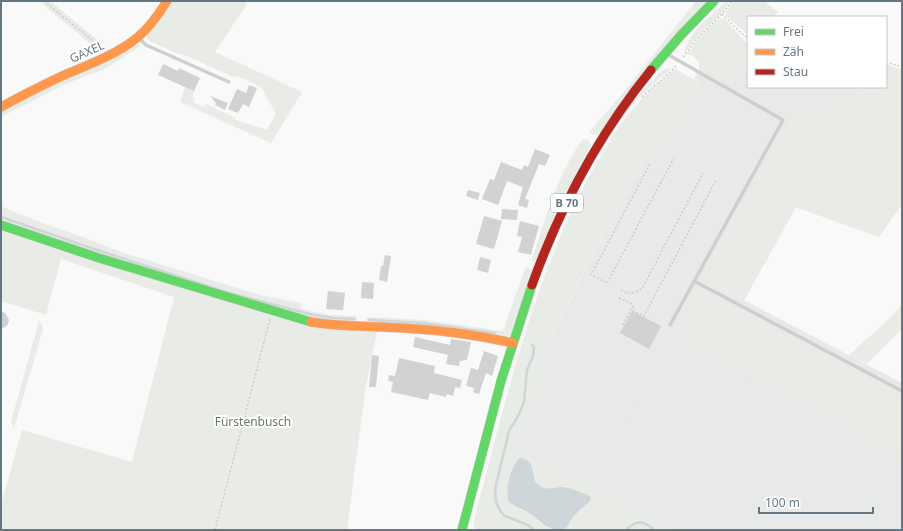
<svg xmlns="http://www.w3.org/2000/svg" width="903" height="531" font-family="'Noto Sans',sans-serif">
  <rect width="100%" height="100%" fill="#f9f9f9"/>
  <!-- built -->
  <polygon fill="#e8e9e9" points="737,43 748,45 748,87 859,87 857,94 902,204 879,237 796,207 744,300 902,383 902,530 676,530 515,444 522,420 549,369 537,363 576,290 575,289 652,144 661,135 698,81 694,79 701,65"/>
  <!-- green -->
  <g fill="#e8ebe6">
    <polygon points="39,1 50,1 100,42 107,51 100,52"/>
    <polygon points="170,1 245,1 247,4 215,52 302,92 271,143 180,102 185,87 194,91 192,98 195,99 193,102 203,107 206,104 234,117 236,120 267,130 276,114 261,87 240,77 231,76 187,56 178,54 148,40 147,36 149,31"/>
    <polygon points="696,1 707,1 597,136 589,132 623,93"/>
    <path d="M726 1H730L720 15 698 36 685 52C684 37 715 12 726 1Z"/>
    <polygon points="734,1 764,1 778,12 774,17 748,17 748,35 726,16 726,11"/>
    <path d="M722 18 726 20 748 45V66L739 81 736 79 732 85 699 67V62L692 55H687C695 44 709 24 722 18Z"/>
    <polygon points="136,44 141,46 105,69 68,83 1,117 1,110"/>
    <polygon points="886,64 902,70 902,204 879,237 796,207 744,300 705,282 702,276 706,266 788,122 801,105 818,103 833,105 856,94 859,87 886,87"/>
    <path d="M671 68C665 75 658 79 652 85 639 96 629 110 618 123L626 110 660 72 666 69Z"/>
    <path d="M675 69 697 81 701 88 700 92 677 134 670 138 661 135 652 144 575 288 576 289 537 363 549 369 522 420 515 444 676 530H562L567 527 572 518 583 509 588 495C580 493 571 490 563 488 549 485 550 495 535 482L534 469 517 460 507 490 512 505 529 513 541 524 553 530H476L473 526 476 512C505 405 529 296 579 196 592 170 607 143 624 120 632 109 642 98 652 88 660 82 668 76 675 69Z"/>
    <path d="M583 139 588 140 591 145 560 203 554 204 551 202C559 180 569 158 583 139Z"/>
    <path d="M1 206C39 224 80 234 118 251L260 295 301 303V309L330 315 355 316 357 318 356 324 318 322 1 223Z"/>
    <polygon points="549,207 554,210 555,215 537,258 535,262 530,261 532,259"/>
    <polygon points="1,229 276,317 377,332 365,391 347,530 1,530 1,505 22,430 132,462 174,297 61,259 46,315 1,301"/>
    <polygon points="526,266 532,271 510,336 507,337 368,324 366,320 368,317 424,320 503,331"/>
    <polygon points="695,289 705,293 902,396 902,457 683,340 687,328 686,310 691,295"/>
    <polygon points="902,305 902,329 867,364 849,355 889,319"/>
    <polygon points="39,321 42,325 43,329 14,429 11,422"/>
    <polygon points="651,359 654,359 654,361 600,462 598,462 597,461"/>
  </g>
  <!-- water -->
  <path fill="#ced6d9" d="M520 458C534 460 533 471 535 482 550 495 553 484 568 488 574 489 582 493 588 495L591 498 590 501 572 518 567 527 562 530C545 530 542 522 529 513 522 509 515 507 509 502 504 492 511 464 520 458Z"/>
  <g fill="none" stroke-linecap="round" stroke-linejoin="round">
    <!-- stream -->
    <g stroke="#ced6d9" stroke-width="2.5">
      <polyline points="1,217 88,247 226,292 313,315 334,318 354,319"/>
      <polyline points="369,320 422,323 495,333"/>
      <path d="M532 345 534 347 533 356 527 370 524 402 519 414 509 431 496 485C494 496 496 508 505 516L528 525 534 530"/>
      <path d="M626 530C636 520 644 520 654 530"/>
    </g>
  </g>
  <!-- building -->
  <g fill="#d0d2d3">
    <polygon points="163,64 178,71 179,68 200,78 194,91 158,75"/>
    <polygon points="249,85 257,88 249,107 243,104 238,113 228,109 237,89 246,93"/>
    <polygon points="210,96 228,103 225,110 215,105 216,103"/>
    <polygon points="535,149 550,155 545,166 539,164 525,199 529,200 527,208 518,205 523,187 507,181 498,205 482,199 490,179 494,180 501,162 522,170 524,165 528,167"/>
    <polygon points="468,190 480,193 478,200 466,196"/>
    <polygon points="502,209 518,210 517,220 501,219"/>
    <polygon points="484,216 502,221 494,249 476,244"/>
    <polygon points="520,221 539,226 531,255 518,252 522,237 517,236"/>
    <polygon points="385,255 391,256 387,282 379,280 381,266 383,266"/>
    <polygon points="480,257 491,260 488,273 477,270"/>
    <polygon points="362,282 374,283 373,299 361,298"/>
    <polygon points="328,291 345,293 343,310 326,309"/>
    <polygon points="1,311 6,314 9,320 7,326 1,329"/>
    <polygon points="632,311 661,326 649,349 620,333"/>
    <polygon points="415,337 450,345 451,339 471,342 467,360 460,361 459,366 446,364 448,355 413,347"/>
    <polygon points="484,351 498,356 492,376 486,373 479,394 473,392 474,388 466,386 471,368 478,370"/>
    <polygon points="372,355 379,356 376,387 369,387"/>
    <polygon points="399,358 435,366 434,373 462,380 460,388 455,387 453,396 447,394 446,397 430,393 428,400 391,392 393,382 388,381 389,375 395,376"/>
  </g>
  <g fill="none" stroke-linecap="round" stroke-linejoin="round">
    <!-- fast casing -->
    <g stroke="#d5d6d7" stroke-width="10">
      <g id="fast">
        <polyline points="651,70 682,34 714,1"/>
        <polyline points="1,225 99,258 311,322"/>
        <polyline points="462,530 501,381 532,285"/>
      </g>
    </g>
    <!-- slow casing -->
    <g stroke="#d5d6d7" stroke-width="10">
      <g id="slow">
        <path d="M1 107C21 96 41 86 62 76 88 65 116 55 138 37 150 27 159 14 167 1"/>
        <path d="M311 322C341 327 372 326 403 328 440 330 477 335 513 343"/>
      </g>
    </g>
    <!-- jam casing -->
    <g stroke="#d5d6d7" stroke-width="10">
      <path id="jam" d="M532 285C560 207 599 134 651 70"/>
    </g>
    <!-- path -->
    <g stroke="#cbcccd" stroke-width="1.5" stroke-dasharray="2 2" stroke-linecap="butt">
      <polyline points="44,1 93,41 101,49"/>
      <polyline points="722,14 740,32 748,38"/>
      <polyline points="683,57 698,38 722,14 732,1"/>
      <polyline points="886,62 902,67"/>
      <path d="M642 97C653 86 665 78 676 66"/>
      <polyline points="650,164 591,275 607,283 674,158"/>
      <path d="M621 290C629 295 636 294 643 287L703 173"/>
      <polyline points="619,298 632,304 634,311 644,316 716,180"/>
      <polyline points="623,325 632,307"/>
      <polyline points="215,530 270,319"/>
    </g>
    <!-- lane -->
    <g stroke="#cecfd0" stroke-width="3.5">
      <polyline points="139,38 146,45 229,82"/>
      <polyline points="667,54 783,120 670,325"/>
      <polyline points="694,281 902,391"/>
    </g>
    <!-- fast -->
    <use href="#fast" stroke="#63d668" stroke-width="9"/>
    <!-- slow -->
    <use href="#slow" stroke="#ff974d" stroke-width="9"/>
    <!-- jam -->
    <use href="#jam" stroke="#b3261e" stroke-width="9"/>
  </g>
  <g text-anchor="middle" stroke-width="4" stroke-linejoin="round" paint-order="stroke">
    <!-- shield labels -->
    <rect fill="#fff" stroke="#939fa8" stroke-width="1" x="551" y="194" width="32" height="18" rx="3"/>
    <g font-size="11" font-weight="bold" fill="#657683">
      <text x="567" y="207">B 70</text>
    </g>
    <!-- street labels -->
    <g font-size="12" fill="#657683" stroke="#fff">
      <text transform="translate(87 52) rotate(-24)" y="4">GAXEL</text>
    </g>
    <!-- park labels -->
    <g font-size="12" fill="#687a64" stroke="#fff">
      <text x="253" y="426">Fürstenbusch</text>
    </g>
  </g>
  <!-- border -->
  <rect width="903" height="531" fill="none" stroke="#657683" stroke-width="4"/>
  <!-- legend -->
  <rect x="747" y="16" width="140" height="72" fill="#ffffff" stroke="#c1c8cd"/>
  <rect x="755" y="29" width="20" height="6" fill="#63d668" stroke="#c1c8cd"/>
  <text x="783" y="36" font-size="12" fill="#657683">Frei</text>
  <rect x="755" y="49" width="20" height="6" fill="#ff974d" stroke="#c1c8cd"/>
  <text x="783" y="56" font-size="12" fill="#657683">Zäh</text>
  <rect x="755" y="69" width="20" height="6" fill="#b3261e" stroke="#c1c8cd"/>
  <text x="783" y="76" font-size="12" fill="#657683">Stau</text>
  <!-- scale -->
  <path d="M759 507v6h114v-6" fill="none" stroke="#657683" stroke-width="2"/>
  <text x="765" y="507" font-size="12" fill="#657683" stroke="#ffffff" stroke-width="3" paint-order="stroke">100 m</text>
</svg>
